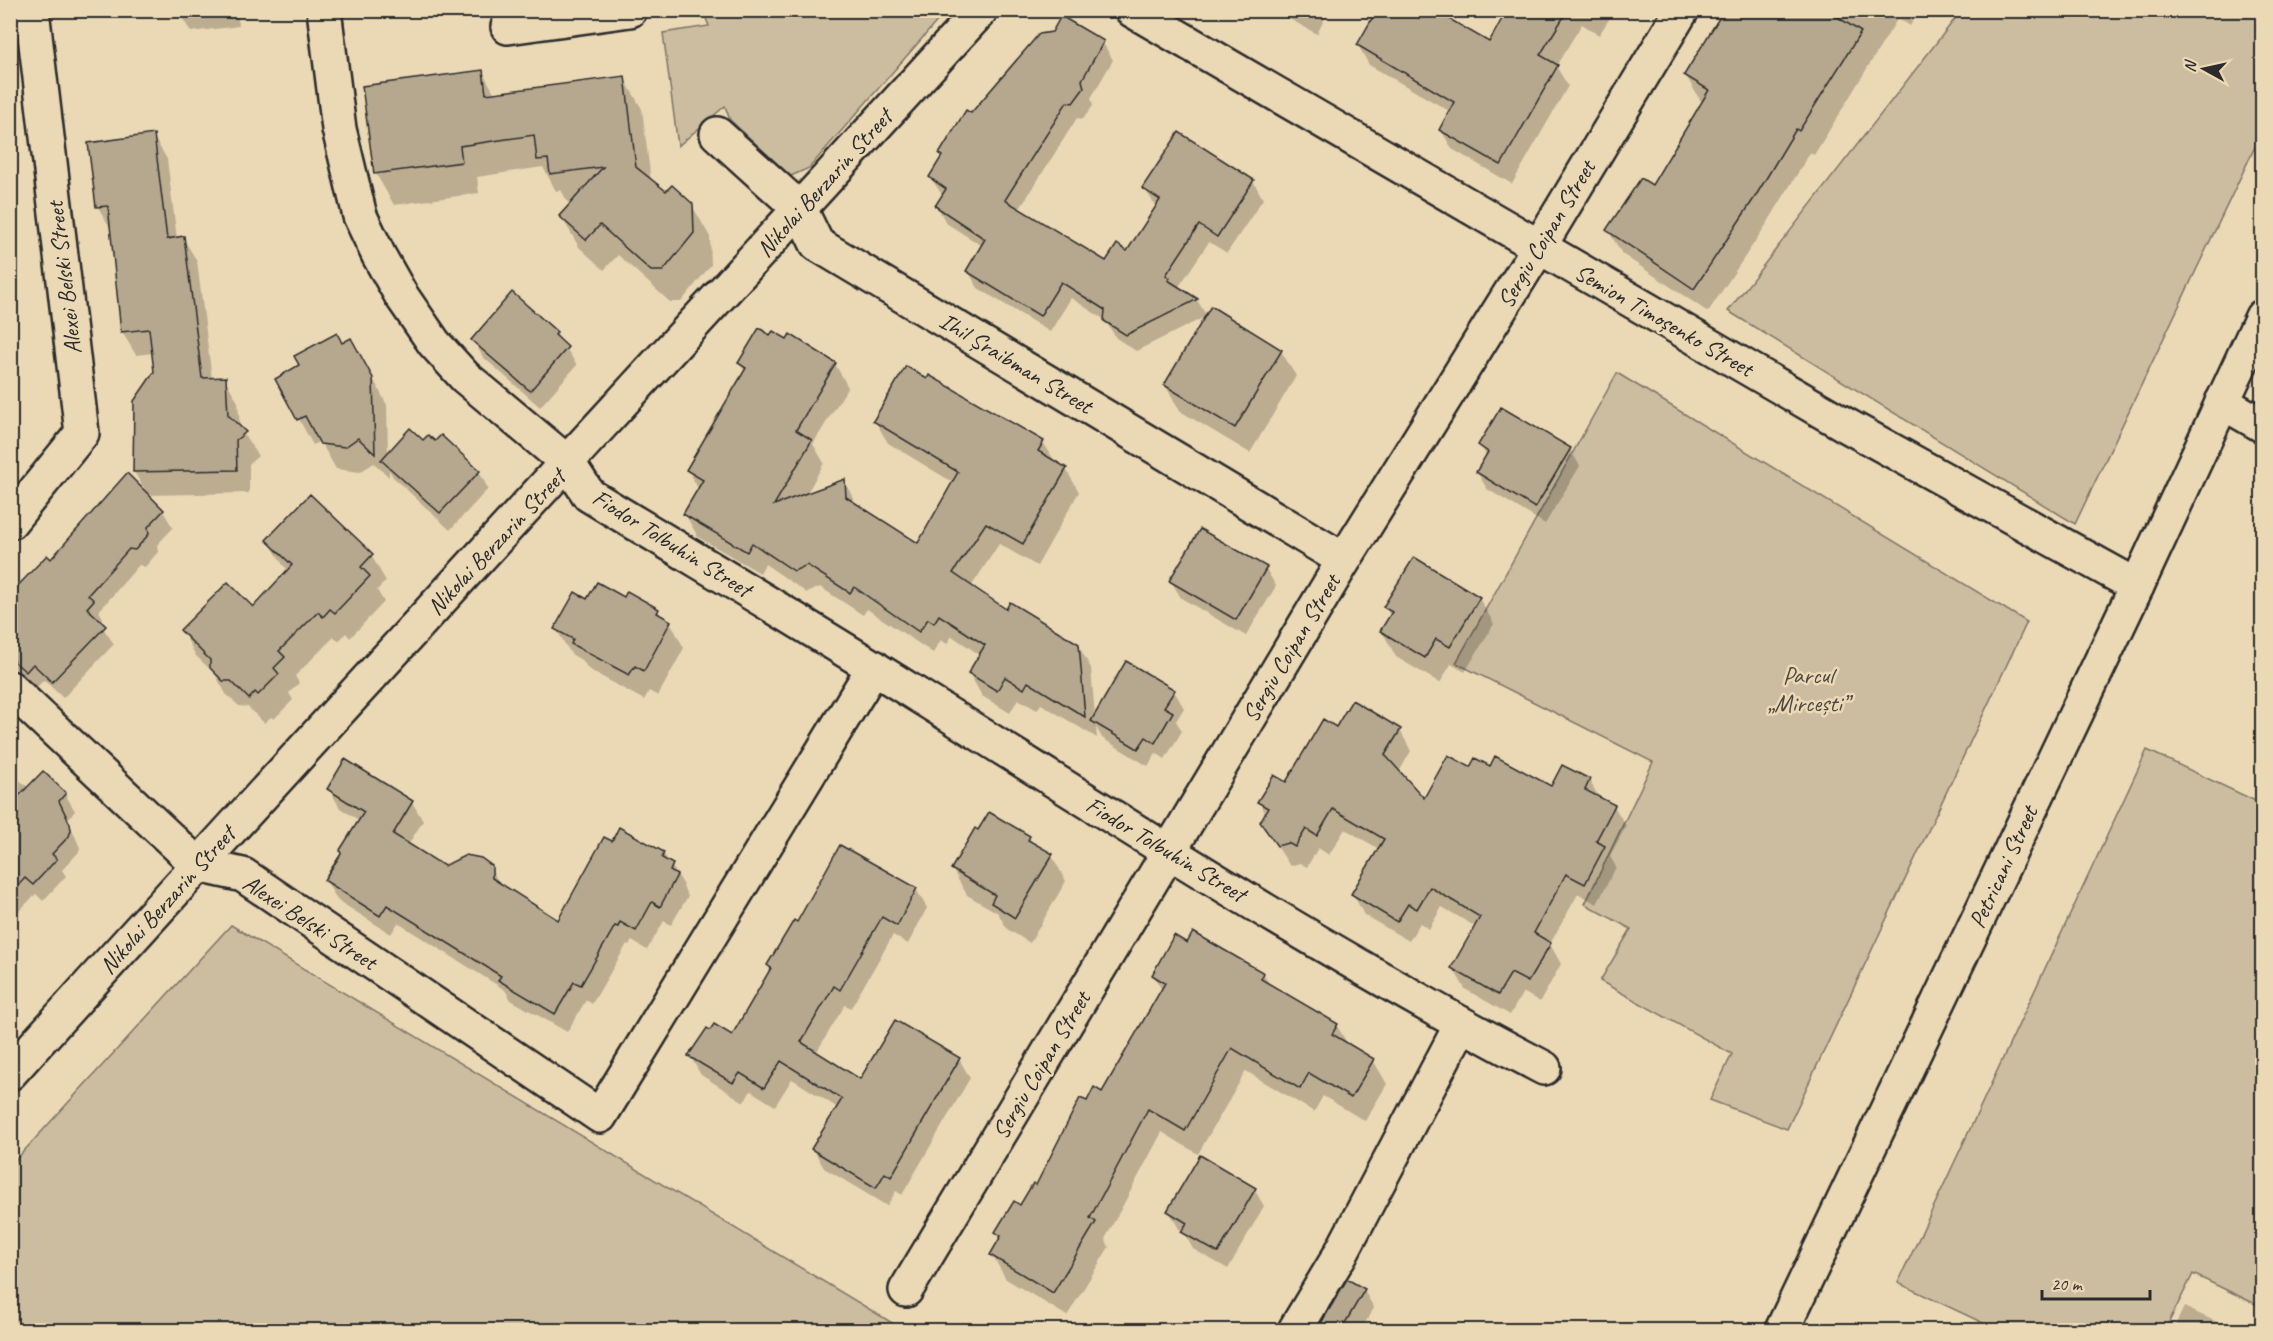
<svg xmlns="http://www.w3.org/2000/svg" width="2273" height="1341" font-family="Caveat,sans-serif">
  <rect width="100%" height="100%" fill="#ebd9b6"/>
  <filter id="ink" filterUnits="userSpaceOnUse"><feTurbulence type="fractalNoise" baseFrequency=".0167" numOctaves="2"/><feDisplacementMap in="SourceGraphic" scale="12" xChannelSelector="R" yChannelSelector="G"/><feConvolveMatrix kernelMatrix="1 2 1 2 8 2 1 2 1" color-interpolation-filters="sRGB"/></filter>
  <g filter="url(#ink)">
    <!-- green -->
    <g fill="#ccbda0" stroke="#7c7466" stroke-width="1.5">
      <polygon points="703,11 946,11 809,168 791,176 730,120 725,106 678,146 663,33 709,26"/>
      <polygon points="1961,11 2262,11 2262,132 2075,524 1728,311"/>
      <polygon points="1617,373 2027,622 1787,1129 1710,1100 1732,1054 1600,981 1631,929 1585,904 1653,762 1456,663"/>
      <polygon points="2147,750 2262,804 2262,1307 2193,1274 2165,1330 1998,1330 1898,1283"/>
      <polygon points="231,925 904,1330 11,1330 11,1165"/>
    </g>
    <!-- shadow -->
    <g fill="#0003">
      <polygon points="181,10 212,10 186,14 186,17 237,10 239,26 191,32 181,16"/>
      <polygon points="1273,10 1329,10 1317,34"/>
      <polygon points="1509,10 1615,10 1599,35 1582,24 1556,66 1568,86 1512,184 1452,149 1441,130 1451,112 1369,65 1358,45 1489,44"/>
      <polygon points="1726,10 1919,10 1910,26 1898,18 1814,155 1810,153 1768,222 1708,312 1622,254 1608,230 1652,187 1703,102 1700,100 1686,76"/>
      <polygon points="1103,43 1113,60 1091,98 1093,106 1083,119 1077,118 1019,210 1107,263 1127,253 1157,208 1144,188 1253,181 1263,199 1227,253 1209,242 1178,288 1197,300 1207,316 1136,351 1116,338 1105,320 1071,298 1050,332 978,288 968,271 982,246 946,223 937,206 943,196 930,177 943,157 940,154 971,115"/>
      <polygon points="482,71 495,94 624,78 642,109 651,181 666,193 692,205 710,237 711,265 681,302 670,302 618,255 604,270 579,247 561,216 570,206 561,190 556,191 543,167 477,177 479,193 394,205 376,174 364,88"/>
      <polygon points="153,136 167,159 177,239 183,238 197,261 212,379 225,379 238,402 240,428 258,456 249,464 249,493 147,495 163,511 173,528 157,545 158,552 145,567 139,565 99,611 103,618 99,622 114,644 63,698 44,680 36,688 10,664 10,596 51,561 147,493 134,472 136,401 156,372 153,353 136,355 122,332 112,231 98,207 90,144"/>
      <polygon points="10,291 18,348 10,349"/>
      <polygon points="556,333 577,365 540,407 483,357 473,340"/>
      <polygon points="771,337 835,364 848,387 813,444 824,463 806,495 844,480 857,506 919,545 954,483 888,443 875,421 1043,442 1056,463 1066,469 1079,492 1037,566 999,544 971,587 1007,611 1078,645 1091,668 1095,716 1174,691 1184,708 1176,721 1182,731 1165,759 1156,753 1148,766 1102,738 1096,727 1097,738 1041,704 1037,710 1018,699 1010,713 982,696 969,673 980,655 952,636 947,644 941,640 933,653 867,609 863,615 820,587 807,593 765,564 760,573 698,537 685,514 699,490 688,470 745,372 740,363"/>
      <polygon points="342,345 366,365 387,405 388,454 423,442 479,471 488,489 450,530 393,477 389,470 389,477 374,463 360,472 336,469 320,441 313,445 277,379"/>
      <polygon points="1281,351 1296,376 1250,453 1180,411 1165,385"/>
      <polygon points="1480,445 1570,449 1580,466 1545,524 1487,489 1477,472 1487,457"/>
      <polygon points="268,540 371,555 386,581 377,590 384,602 350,638 346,633 339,641 334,637 295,676 299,683 289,693 293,700 274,719 271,717 264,723 248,707 239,706 226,694 215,674 196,656 182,630 253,609 289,571 283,565"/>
      <polygon points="1266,569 1276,586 1246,636 1181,598 1171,581"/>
      <polygon points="1479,598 1494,624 1465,672 1451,664 1440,683 1396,657 1382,631 1391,617 1385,607"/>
      <polygon points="624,599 658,610 663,619 670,622 684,648 658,696 649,691 644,700 588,669 583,661 571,654 556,629 587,601"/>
      <polygon points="1337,729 1400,730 1411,751 1399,772 1425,800 1471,770 1490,768 1552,788 1563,767 1589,780 1600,799 1614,806 1626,826 1610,856 1616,867 1597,904 1578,894 1550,944 1561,964 1540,1002 1523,992 1510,1015 1465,989 1453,968 1476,927 1442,907 1429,929 1420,923 1409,941 1364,915 1353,894 1379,849 1345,829 1329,855 1318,848 1307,867 1300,863 1290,866 1261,822 1266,814 1259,802 1286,784"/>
      <polygon points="10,772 29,788 43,773 65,794 75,811 68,819 80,848 78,853 62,870 66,876 43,901 36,894 17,913 10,907"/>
      <polygon points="329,789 412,802 423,821 408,845 444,868 490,867 501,886 559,922 612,843 663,853 684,885 683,887 688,896 671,925 664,921 647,950 632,941 629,945 627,944 592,1004 586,1000 567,1032 511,1000 505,990 398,923 391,934 337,900 326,880 360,821 340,808"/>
      <polygon points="1029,837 1034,845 1052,856 1066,881 1030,943 1007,929 998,913 967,895 952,869"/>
      <polygon points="916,889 927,908 908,944 893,935 851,1008 845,1005 816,1053 860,1081 959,1059 970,1078 902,1195 896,1191 887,1206 824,1168 813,1149 838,1108 792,1079 775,1106 751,1091 744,1102 701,1075 690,1056 732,1038 772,970 769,965 798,924"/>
      <polygon points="1194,934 1263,974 1270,985 1337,1026 1349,1046 1373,1060 1387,1084 1365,1121 1323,1096 1314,1112 1246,1071 1198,1154 1162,1132 1105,1239 1109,1247 1067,1316 1006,1279 992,1255 1001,1240 997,1232 1036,1187 1087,1103 1103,1094 1162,990 1153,975 1188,945"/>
      <polygon points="1254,1189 1264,1206 1228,1269 1193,1249 1183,1231 1179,1229 1169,1211"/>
      <polygon points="1348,1281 1364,1290 1374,1308 1361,1330 1318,1330"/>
      <polygon points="2184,1307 2230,1328 2231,1330 2173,1330"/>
    </g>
    <!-- building -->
    <g fill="#b6a88f" stroke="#2b2b2b" stroke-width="1.5">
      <polygon points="1377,10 1434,10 1489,42 1507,10 1568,10 1540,55 1558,65 1501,165 1439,130 1454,102 1357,45"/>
      <polygon points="1724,10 1827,10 1861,32 1799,131 1796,129 1755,197 1694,289 1606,230 1641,178 1652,185 1709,90 1684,75"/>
      <polygon points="1061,16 1104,41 1082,80 1084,88 1073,103 1067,102 1005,200 1106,261 1117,244 1127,251 1160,200 1142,188 1179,132 1254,180 1217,237 1199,225 1166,275 1170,278 1168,280 1198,299 1126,335 1104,321 1105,310 1061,282 1040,316 966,271 985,239 935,206 946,189 929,177 942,156 939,154 966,110 971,113 1039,34 1052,32"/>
      <polygon points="483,70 486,94 625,76 636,167 666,191 672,185 693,204 694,233 663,271 651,271 600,225 586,240 559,216 603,167 550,174 548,159 537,160 534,135 460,146 462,162 374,174 362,86"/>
      <polygon points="154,134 167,239 184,236 202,378 226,377 228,415 246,432 236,440 237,470 133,472 134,401 154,372 149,329 121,332 108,206 96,207 88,143"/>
      <polygon points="512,292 557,332 555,335 568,347 530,391 471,340"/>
      <polygon points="1211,306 1282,350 1235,428 1164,385"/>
      <polygon points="759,328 770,335 773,331 787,339 790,334 836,363 796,430 812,440 774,505 845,479 846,497 918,543 958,472 873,421 906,366 927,379 929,375 1044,441 1038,451 1067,468 1023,544 986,523 953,573 1006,609 1010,602 1079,644 1085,717 1028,682 1024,689 1005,677 997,691 968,673 985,645 939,615 934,623 928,619 919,632 854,587 850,593 807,565 794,571 752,543 747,552 683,514 703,480 686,470 746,368 738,363"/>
      <polygon points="337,333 342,343 351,338 373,378 375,454 358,438 345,447 320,444 305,416 297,420 275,379 299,365 294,356"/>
      <polygon points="1501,407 1571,448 1535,508 1476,472 1488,452 1478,445"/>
      <polygon points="410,428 423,440 428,435 435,441 441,435 480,471 440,513 381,460"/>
      <polygon points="127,473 164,510 148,527 149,534 135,550 129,549 88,595 94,600 87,608 106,626 52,682 33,664 26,672 10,658 10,594 47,555 51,559"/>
      <polygon points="310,494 373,554 361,567 370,576 335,613 330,609 323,617 318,612 279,651 285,657 274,668 279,674 258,695 255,692 249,699 231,681 223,681 210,668 210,660 180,630 228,582 253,607 292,565 266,540"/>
      <polygon points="1200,529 1267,567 1236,620 1169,581"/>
      <polygon points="1414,557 1480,597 1450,647 1436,639 1425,658 1380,631 1392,612 1383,607"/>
      <polygon points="597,582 624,597 627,591 659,609 657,613 671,621 644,671 635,666 629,675 571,644 573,639 554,629 575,592 587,599"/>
      <polygon points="1126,661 1175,690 1164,707 1173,712 1155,743 1146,737 1138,749 1091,721"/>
      <polygon points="1352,700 1401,729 1385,755 1424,798 1448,755 1470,767 1475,758 1490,766 1495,756 1551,786 1562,765 1590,779 1585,790 1615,805 1596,841 1605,846 1585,884 1566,874 1534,933 1551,943 1528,982 1511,973 1498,995 1451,968 1480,917 1430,887 1417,909 1408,904 1397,922 1351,894 1384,839 1333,809 1317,836 1306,829 1295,847 1288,843 1277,846 1260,822 1268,808 1257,802 1274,775 1286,782 1323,719 1336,727"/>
      <polygon points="345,759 413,801 393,834 444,866 466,855 481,858 492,866 492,878 558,920 604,837 612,841 619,827 664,852 662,858 673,864 670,871 677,875 660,907 652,902 636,931 620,922 618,927 615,926 581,985 574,982 555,1014 498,980 501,976 387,905 380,916 324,880 341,854 340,850 364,812 327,789"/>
      <polygon points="43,771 66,793 59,801 70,824 71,830 69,836 52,854 57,859 33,885 25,878 10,894 10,805"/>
      <polygon points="989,812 1030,836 1028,840 1053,854 1015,918 991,903 995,895 951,869 975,828 978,830"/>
      <polygon points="840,845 917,888 897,926 882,917 840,990 834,986 801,1042 860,1079 895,1020 960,1058 891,1177 885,1173 876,1188 811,1149 842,1099 781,1061 764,1088 740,1073 733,1083 688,1056 707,1028 710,1030 714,1024 732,1035 771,968 767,965 794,920 797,922"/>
      <polygon points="1193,932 1264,973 1261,979 1338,1024 1332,1034 1374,1059 1351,1098 1309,1073 1300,1089 1232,1048 1185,1131 1148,1109 1090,1218 1096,1222 1053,1293 990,1255 1001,1236 995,1232 1014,1201 1020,1205 1033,1183 1036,1185 1080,1098 1087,1101 1094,1087 1102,1092 1165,983 1152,975 1174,935 1187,943"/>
      <polygon points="1200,1155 1256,1188 1218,1253 1181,1232 1187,1223 1167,1211"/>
      <polygon points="1347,1279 1365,1289 1341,1330 1317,1330"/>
    </g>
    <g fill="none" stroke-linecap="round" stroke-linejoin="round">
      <!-- minor casing -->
      <g stroke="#2b2b2b" stroke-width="38">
        <g id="minor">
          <path d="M324 10 339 129 360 216 379 256 401 295 434 343 465 377 568 463 589 495C699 562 810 627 919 696 1125 824 1329 956 1544 1068"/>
          <polyline points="1132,10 1844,424 2137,586"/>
          <polyline points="508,27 630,10"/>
          <polyline points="717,134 800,209 817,244 1344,560"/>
          <polyline points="2222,402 2262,425"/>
          <polyline points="10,522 82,433 32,10"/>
          <polyline points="10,688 198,865 243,875 600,1116 874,667"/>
          <path d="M10 1073C331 716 658 365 981 10"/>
          <polyline points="906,1290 1344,560 1539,247 1682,10"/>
          <polyline points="1295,1330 1340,1255 1461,1025"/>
        </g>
      </g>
      <!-- major casing -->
      <g stroke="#2b2b2b" stroke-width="38">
        <polyline id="major" points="1782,1330 2137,586 2262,317"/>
      </g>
      <!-- minor -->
      <use href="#minor" stroke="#ebd9b6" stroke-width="33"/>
      <!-- major -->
      <use href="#major" stroke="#ebd9b6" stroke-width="33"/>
    </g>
  </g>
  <g text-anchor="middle" stroke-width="5" stroke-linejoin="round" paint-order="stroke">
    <!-- street labels -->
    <g font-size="24" fill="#2b2b2b" stroke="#ebd9b6">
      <text transform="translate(824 183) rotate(-48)" y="8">Nikolai Berzarin Street</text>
      <text transform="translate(1546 234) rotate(-59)" y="8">Sergiu Coipan Street</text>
      <text transform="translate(64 278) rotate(-97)" y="8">Alexei Belski Street</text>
      <text transform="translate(1664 320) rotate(30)" y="8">Semion Timoșenko Street</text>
      <text transform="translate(1016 363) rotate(31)" y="8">Ihil Șraibman Street</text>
      <text transform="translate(496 542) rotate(-47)" y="8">Nikolai Berzarin Street</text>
      <text transform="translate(672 543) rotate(32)" y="8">Fiodor Tolbuhin Street</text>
      <text transform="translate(1291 648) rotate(-59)" y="8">Sergiu Coipan Street</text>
      <text transform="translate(1166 849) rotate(31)" y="8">Fiodor Tolbuhin Street</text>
      <text transform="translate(2003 867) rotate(-65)" y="8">Petricani Street</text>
      <text transform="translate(167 900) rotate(-48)" y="8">Nikolai Berzarin Street</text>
      <text transform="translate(310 922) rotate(33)" y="8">Alexei Belski Street</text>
      <text transform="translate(1041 1065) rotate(-59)" y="8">Sergiu Coipan Street</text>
    </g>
    <!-- park labels -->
    <g font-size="24" fill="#4b4842" stroke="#ebd9b6">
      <text x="1808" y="683">Parcul<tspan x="1808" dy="28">„Mircești”</tspan></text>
    </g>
  </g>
  <!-- margin -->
  <rect width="2273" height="1341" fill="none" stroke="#ebd9b6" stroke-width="36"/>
  <rect x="18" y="18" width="2237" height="1305" fill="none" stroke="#2b2b2b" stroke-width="2" filter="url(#ink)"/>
  <!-- north arrow -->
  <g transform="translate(2204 69) rotate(278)" stroke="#ebd9b6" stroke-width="4.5" paint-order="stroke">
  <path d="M0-4.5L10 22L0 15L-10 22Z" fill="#2b2b2b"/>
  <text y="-9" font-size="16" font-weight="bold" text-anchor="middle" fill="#2b2b2b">N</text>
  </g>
  <!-- scale -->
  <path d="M2042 1290v9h108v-9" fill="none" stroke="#2b2b2b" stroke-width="3"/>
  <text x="2051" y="1290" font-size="18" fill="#2b2b2b" stroke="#ebd9b6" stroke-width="4.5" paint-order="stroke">20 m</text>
</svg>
